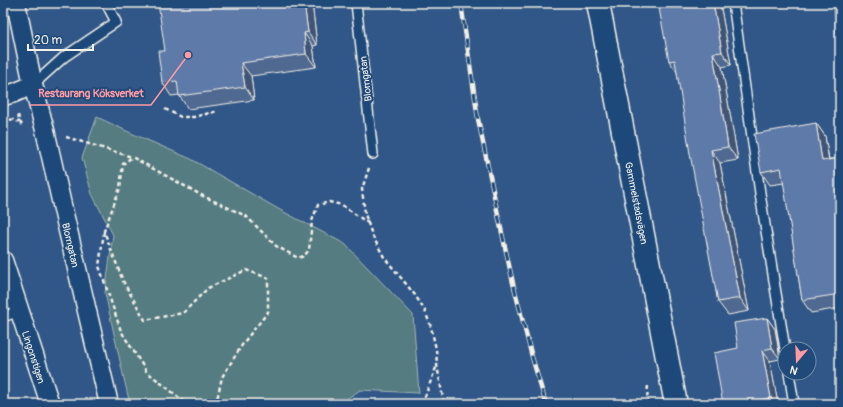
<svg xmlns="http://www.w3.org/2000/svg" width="843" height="407" font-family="Pangolin,sans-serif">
  <rect width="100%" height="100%" fill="#305787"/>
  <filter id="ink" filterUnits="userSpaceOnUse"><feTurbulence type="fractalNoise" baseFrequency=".025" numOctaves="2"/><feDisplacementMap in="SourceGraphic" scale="8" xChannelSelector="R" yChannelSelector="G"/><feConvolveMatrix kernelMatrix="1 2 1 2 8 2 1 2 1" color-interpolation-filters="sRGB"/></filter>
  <g filter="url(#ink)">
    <!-- green -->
    <polygon fill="#557b81" stroke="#a4b6b4" points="97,117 131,133 191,159 280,210 345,244 413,315 419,393 360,390 339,404 130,404 124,379 105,293 113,235 92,194 82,158"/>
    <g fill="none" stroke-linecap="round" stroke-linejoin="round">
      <!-- service casing -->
      <g stroke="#f4f1e8" stroke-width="12">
        <g id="service">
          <polyline points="356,3 373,154"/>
          <polyline points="733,3 761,200 785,349"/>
          <polyline points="33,85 64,57 116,22 106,3"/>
          <polyline points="3,317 19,311"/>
          <polyline points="789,373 794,404"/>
        </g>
      </g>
      <!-- minor casing -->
      <g stroke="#f4f1e8" stroke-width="21">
        <g id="minor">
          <polyline points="16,3 33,85 45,130 65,218 109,404"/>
          <polyline points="3,96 14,93 33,85"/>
          <polyline points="3,260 50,404"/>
        </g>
      </g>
      <!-- tertiary casing -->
      <g stroke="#f4f1e8" stroke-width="25">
        <polyline id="tertiary" points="598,3 676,404"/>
      </g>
      <!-- path -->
      <g stroke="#f4f1e8" stroke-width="2.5" stroke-dasharray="4 3" stroke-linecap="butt">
        <polyline points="165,109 181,117 194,117 218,111"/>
        <polyline points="18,115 20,122 22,125"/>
        <polyline points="3,120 9,119 20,122"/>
        <polyline points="66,137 132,157"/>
        <polyline points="369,168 362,189 365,214 372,235 384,257 415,295 425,311 431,327 436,349 437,365 444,404"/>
        <polyline points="104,232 99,266 121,331 146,371 187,404"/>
        <polyline points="216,404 222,377 244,342 268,312 268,278 246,270 208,288 183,313 145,320 123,281 104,231 120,188 123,164 132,157 201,195 246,216 276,246 298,258 304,256 309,250 312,221 318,205 329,202 342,205 368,223"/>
        <polyline points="422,404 437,365"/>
        <polyline points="647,404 648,383"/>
      </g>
      <!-- service -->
      <use href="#service" stroke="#1f4a7a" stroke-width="9"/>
      <!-- minor -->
      <use href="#minor" stroke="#1f4a7a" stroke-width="18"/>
      <!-- tertiary -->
      <use href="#tertiary" stroke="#1f4a7a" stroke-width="22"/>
      <!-- rail casing -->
      <g stroke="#f4f1e8" stroke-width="4.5">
        <polyline id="rail" points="461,3 478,119 500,224 513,283 532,357 546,404"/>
      </g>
      <!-- rail -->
      <use href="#rail" stroke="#1f4a7a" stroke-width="3" stroke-dasharray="9" stroke-linecap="butt"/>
    </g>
    <!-- wall -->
    <g fill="#506991" stroke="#f4f1e8">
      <polygon points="312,3 317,45 313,46 316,67 251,76 254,100 188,109 179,95 171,96 162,82 165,51"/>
      <polygon points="720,3 731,65 722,67 738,160 720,163 749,311 728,315 718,302 677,72 669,61"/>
      <polygon points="816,123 825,136 829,159 840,158 840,308 811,313 802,300 784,183 770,185 761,172"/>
      <polygon points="767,318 775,329 780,359 770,361 778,404 723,404 738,348"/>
    </g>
    <!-- shaded-wall -->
    <g fill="#415576" stroke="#f4f1e8">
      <polygon points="304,3 312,3 317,45 308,32"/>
      <polygon points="713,3 720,3 731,65 722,52"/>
      <polygon points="304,33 313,46 316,67 306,54"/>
      <polygon points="713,53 722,67 738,160 728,147"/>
      <polygon points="241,63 251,76 254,100 245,87"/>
      <polygon points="816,123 825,136 831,174 822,161"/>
      <polygon points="711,150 720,163 749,311 740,298"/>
      <polygon points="767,318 775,329 780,359 772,348"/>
      <polygon points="762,350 770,361 778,404 775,404 771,398"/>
    </g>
    <!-- building -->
    <g fill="#5d7aa9" stroke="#f4f1e8">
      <polygon points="158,3 304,3 308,32 304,33 306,54 241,63 245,87 179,96 177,81 162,82 158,51 165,51"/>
      <polygon points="658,3 713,3 722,52 713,53 728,147 711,150 740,298 718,302 690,154 675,60 669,61"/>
      <polygon points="834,3 840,3 840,86"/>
      <polygon points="816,123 822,161 840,158 840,294 802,300 781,168 761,172 754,134"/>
      <polygon points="767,318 772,348 762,350 771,398 736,404 723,404 714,353 738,348 734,323"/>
    </g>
  </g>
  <g text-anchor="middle" stroke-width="4" stroke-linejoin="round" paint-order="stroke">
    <!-- street labels -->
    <g font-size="10" fill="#f4f1e8" stroke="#1f4a7a">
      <text transform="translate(365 79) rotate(-97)" y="4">Blomgatan</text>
      <text transform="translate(637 203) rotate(79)" y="4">Gammelstadsvägen</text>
      <text transform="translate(71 245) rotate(77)" y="4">Blomgatan</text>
      <text transform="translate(34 357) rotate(72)" y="4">Lingonstigen</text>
    </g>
  </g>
  <!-- callouts -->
  <path fill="none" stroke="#ff9aa2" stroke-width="1.5" d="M188 55L151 105H30"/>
  <circle fill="#ff9aa2" stroke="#1f4a7a" stroke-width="1.5" cx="188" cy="55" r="4"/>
  <g font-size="11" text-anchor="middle" font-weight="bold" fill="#ff9aa2" stroke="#1f4a7a" stroke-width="4" stroke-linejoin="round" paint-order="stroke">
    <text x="91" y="97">Restaurang Köksverket</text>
  </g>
  <!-- margin -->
  <rect width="843" height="407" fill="none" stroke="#1f4a7a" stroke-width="16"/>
  <rect x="8" y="8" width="827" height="391" fill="none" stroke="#f4f1e8" stroke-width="1.5" filter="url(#ink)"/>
  <!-- north arrow -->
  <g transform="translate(797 361) rotate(199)"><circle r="19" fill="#1f4a7a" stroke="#748da6"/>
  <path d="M0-3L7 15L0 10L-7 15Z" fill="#ff9aa2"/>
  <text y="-6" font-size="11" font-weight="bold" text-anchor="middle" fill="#f4f1e8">N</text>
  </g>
  <!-- scale -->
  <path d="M28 44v6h65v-6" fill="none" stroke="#f4f1e8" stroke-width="2"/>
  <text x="34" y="44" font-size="12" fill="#f4f1e8" stroke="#1f4a7a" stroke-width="3" paint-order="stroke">20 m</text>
</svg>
